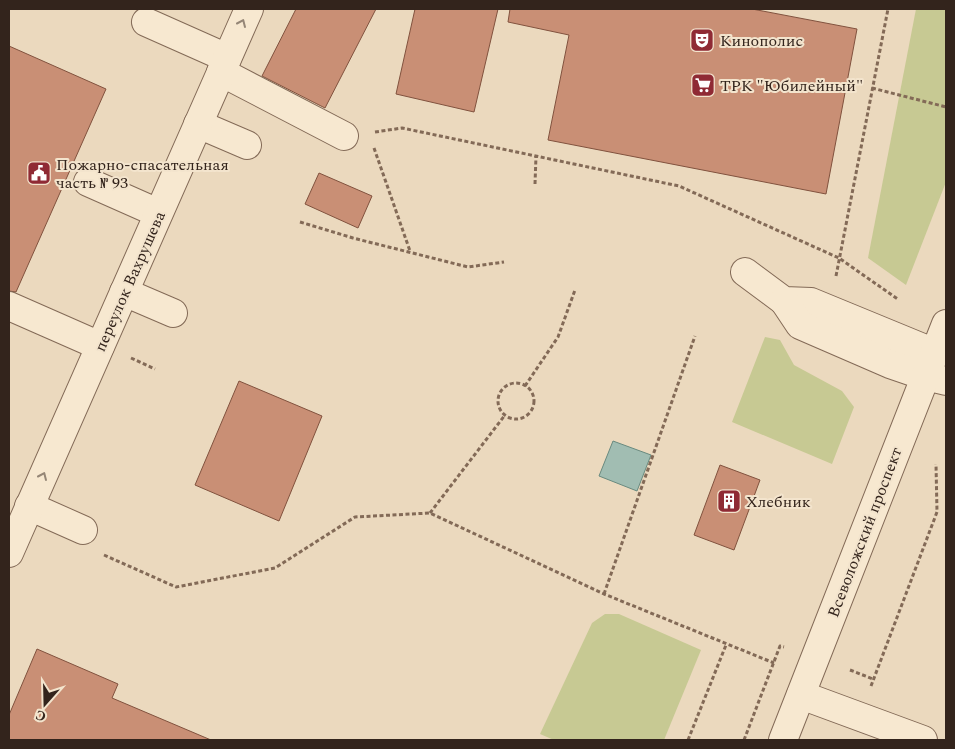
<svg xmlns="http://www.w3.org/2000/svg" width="955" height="749" font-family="Spectral,serif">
  <rect width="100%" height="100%" fill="#ebd9be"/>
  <!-- green -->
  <g fill="#c7c993">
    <polygon points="916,9 946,9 946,182 906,285 868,258"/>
    <polygon points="765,337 780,340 794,365 842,391 854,407 832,464 732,422"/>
    <polygon points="605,614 619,614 701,650 664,740 554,740 540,734 592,623"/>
  </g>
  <!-- water -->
  <polygon fill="#a1bdb2" stroke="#698a7f" points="613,441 651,455 637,491 599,476"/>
  <!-- building -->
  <g fill="#c98f75" stroke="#81523e">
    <polygon points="296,9 376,9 325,108 262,76"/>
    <polygon points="415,9 498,9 474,112 396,94"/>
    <polygon points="510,9 752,9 857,29 826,194 548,140 569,35 508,22"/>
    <polygon points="9,46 106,89 16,292 9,291"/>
    <polygon points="319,173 372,196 358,228 305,204"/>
    <polygon points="239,381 322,416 279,521 195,485"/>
    <polygon points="720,465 760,480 734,550 694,535"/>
    <polygon points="37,649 118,684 112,698 211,740 9,740 9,715"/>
  </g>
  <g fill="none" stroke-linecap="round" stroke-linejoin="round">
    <!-- minor casing -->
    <g stroke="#836a57" stroke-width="30">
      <g id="minor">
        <polyline points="146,22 227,58"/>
        <polyline points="221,72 344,136"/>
        <polyline points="198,124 247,145"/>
        <polyline points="88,182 158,213"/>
        <polyline points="745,272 784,301 811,302 935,353"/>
        <polyline points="124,292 173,313"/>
        <polyline points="784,301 800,325 890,364 925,376 946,381"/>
        <polyline points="9,306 100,346"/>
        <polyline points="29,506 83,530"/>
        <polyline points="9,553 249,9"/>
        <polyline points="801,695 923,740"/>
        <polyline points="783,740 946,324"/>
      </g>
    </g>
    <!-- path -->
    <g stroke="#836a57" stroke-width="3" stroke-dasharray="4 2.5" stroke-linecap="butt">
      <polyline points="872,88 946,107"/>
      <polyline points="375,132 402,128 679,186 839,258 899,300"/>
      <polyline points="374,148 410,251"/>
      <polyline points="535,184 536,156"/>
      <polyline points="300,222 353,238 468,267 504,262"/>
      <polyline points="836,276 888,9"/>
      <polyline points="131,358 155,369"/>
      <circle cx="516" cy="401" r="18"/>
      <polyline points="525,386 558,337 575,290"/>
      <polyline points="430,513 505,415"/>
      <polyline points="104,555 176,587 275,568 355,517 430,513 604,594 774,663"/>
      <polyline points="604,594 695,336"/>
      <polyline points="850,670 873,679"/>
      <polyline points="871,686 937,512 936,464"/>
      <polyline points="688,740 726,645"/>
      <polyline points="744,740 780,646 784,647"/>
    </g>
    <!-- minor -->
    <use href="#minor" stroke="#f7e8d0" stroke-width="28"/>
  </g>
  <!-- one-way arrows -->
  <defs><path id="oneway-chevron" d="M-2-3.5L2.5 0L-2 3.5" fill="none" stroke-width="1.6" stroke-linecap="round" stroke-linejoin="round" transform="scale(1.25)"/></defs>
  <g stroke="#958676">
    <use href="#oneway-chevron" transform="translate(242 23) rotate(-66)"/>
    <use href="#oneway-chevron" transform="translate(43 476) rotate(-66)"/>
  </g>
  <!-- icons -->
  <defs>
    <g id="theatre-square" transform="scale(1.25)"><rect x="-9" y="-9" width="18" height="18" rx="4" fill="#8f2a34" stroke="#f3e4cd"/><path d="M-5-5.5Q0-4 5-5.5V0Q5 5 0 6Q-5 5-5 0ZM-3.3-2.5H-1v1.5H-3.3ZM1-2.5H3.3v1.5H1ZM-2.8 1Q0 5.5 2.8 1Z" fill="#fff"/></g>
    <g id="supermarket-square" transform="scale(1.25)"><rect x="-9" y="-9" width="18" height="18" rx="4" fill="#8f2a34" stroke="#f3e4cd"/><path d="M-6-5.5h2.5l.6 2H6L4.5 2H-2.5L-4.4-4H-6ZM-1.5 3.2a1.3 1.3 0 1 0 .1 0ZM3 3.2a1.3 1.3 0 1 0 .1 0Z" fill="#fff"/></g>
    <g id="civic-square" transform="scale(1.25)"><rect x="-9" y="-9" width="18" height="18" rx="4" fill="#8f2a34" stroke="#f3e4cd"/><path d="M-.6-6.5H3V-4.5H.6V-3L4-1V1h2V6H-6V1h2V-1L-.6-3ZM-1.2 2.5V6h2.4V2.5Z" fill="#fff"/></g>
    <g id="building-square" transform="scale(1.25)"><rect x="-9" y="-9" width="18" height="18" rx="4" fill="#8f2a34" stroke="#f3e4cd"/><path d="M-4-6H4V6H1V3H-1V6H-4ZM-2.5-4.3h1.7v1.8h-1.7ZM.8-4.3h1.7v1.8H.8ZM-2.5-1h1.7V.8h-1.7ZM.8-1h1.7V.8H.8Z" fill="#fff"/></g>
  </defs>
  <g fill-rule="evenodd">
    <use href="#theatre-square" x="702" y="40"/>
    <use href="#supermarket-square" x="703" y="85"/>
    <use href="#civic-square" x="39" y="173"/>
    <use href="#building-square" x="729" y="501"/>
  </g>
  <g text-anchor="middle" stroke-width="4" stroke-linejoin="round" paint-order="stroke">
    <!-- poi labels -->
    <g font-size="16" fill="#33241c" stroke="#f3e4cd" text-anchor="start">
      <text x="720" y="46">Кинополис</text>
      <text x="720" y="91">ТРК "Юбилейный"</text>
      <text x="56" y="170">Пожарно-спасательная<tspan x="56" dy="18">часть № 93</tspan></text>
      <text x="746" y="507">Хлебник</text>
    </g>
    <!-- street labels -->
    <g font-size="16" fill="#33241c" stroke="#f3e4cd">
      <text transform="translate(129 281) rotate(-66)" y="6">переулок Вахрушева</text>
      <text transform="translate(864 532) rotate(-69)" y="6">Всеволожский проспект</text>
    </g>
  </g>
  <!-- border -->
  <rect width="955" height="749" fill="none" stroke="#33241c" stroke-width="20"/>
  <!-- north arrow -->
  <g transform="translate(45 704) rotate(200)" stroke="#f3e4cd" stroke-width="4" paint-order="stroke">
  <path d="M0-4L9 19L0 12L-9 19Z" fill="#33241c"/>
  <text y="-8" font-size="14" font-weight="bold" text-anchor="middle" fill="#33241c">С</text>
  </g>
</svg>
